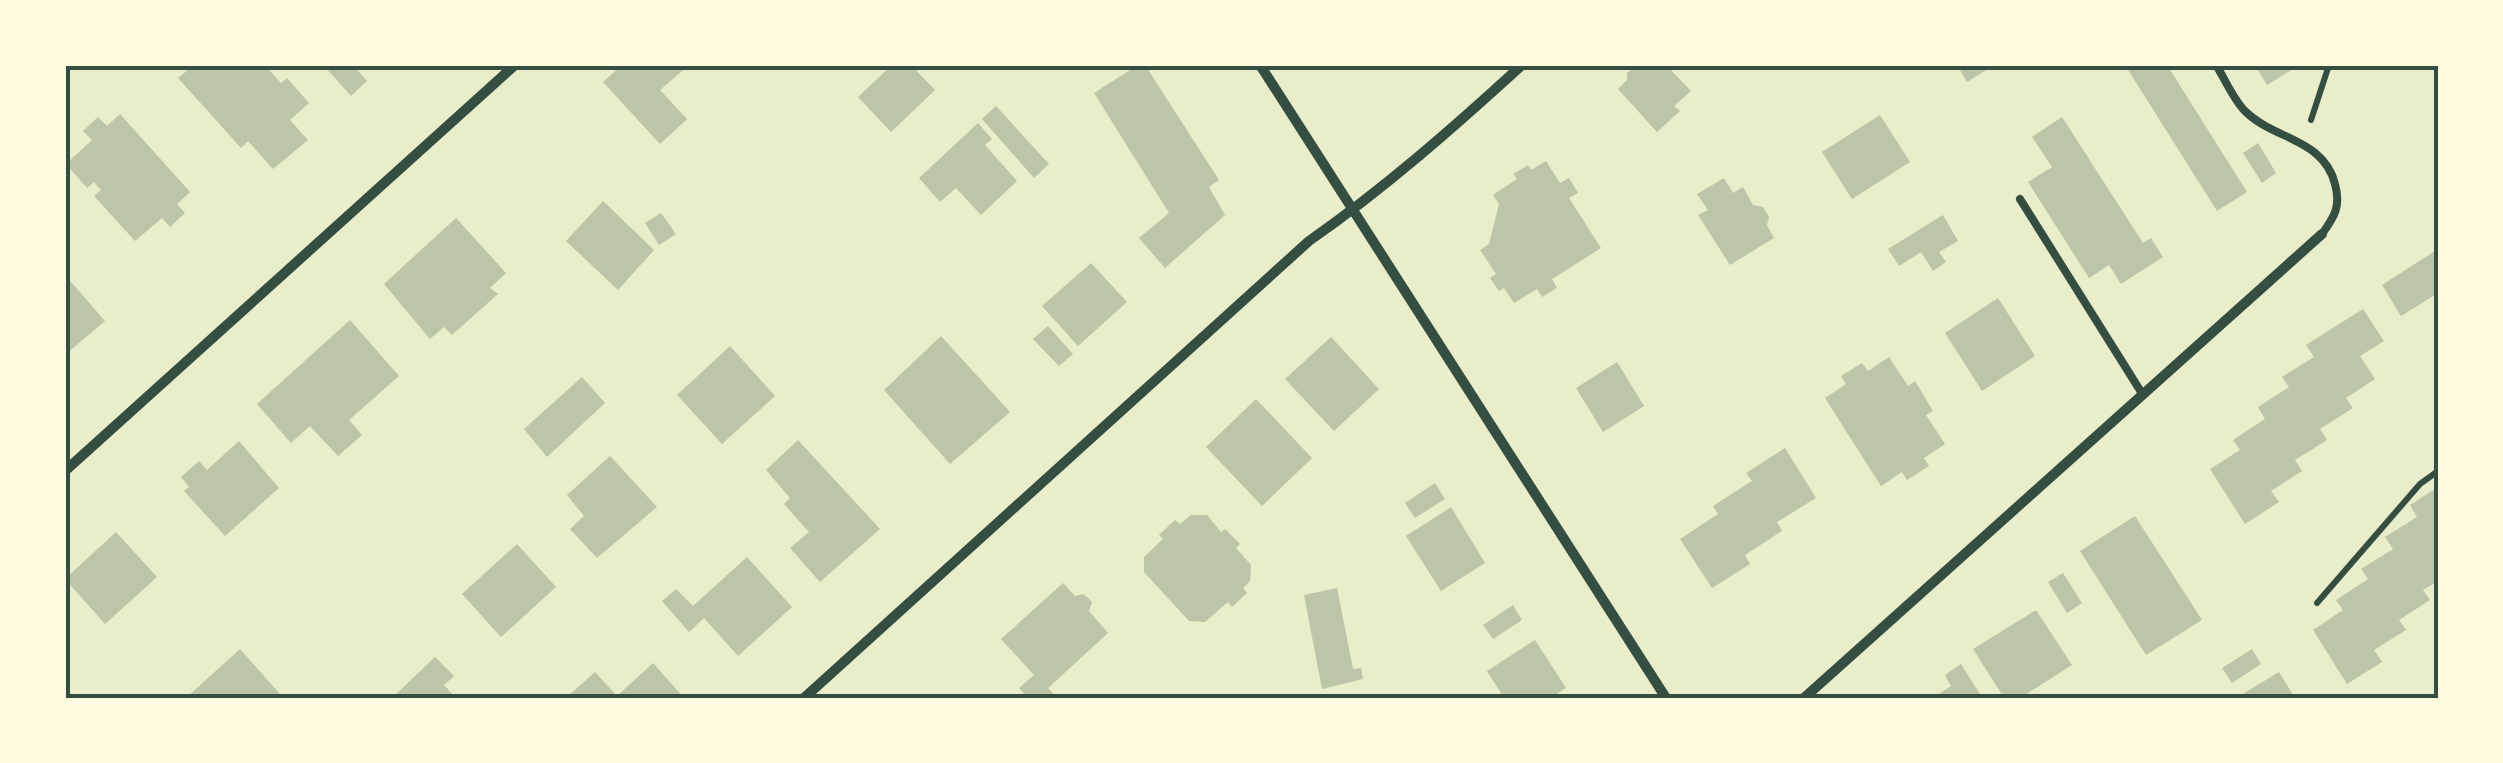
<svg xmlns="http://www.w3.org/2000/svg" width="2503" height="763" font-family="Mulish,sans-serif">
  <rect width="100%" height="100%" fill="#e9edc9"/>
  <!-- building -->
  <g fill="#bcc5a7">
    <polygon points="194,65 265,65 281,83 287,78 309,103 290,120 308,140 273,169 248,141 241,148 178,78"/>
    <polygon points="327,65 353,65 367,81 351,96 325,67"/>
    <polygon points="622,65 689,65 660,90 687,119 660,144 603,82"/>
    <polygon points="892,65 911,65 935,90 891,132 858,97"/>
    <polygon points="1138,65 1145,65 1219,180 1209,187 1225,215 1165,268 1139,238 1169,213 1094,93"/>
    <polygon points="1643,65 1666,65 1691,91 1674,106 1680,111 1657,132 1618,89 1627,80 1627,73 1633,68"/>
    <polygon points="1957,65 1994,65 1967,82"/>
    <polygon points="2125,65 2167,65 2247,192 2217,211"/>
    <polygon points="2255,65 2299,65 2267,85"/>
    <polygon points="996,106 1049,164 1034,178 982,119"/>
    <polygon points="120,114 190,192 177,204 185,213 170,227 162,218 135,241 94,196 101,190 94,182 87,188 66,164 92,140 83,131 98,117 107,126"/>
    <polygon points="1880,115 1910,162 1852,199 1822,152"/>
    <polygon points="2062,117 2143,243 2151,238 2163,257 2121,284 2109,265 2089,278 2028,182 2052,167 2032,137"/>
    <polygon points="978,123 992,139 985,145 1017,181 981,215 956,188 940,202 919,178"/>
    <polygon points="2258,143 2276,173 2262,183 2243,153"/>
    <polygon points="1546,161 1560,183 1569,178 1578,193 1569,198 1601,248 1552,279 1557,288 1542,297 1537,289 1514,303 1504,288 1499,291 1490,278 1496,274 1480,250 1489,244 1499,204 1493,195 1517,179 1513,174 1528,165 1531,170"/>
    <polygon points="1724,178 1733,193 1743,187 1753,205 1763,207 1769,217 1767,225 1774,238 1730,265 1698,215 1708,210 1697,194"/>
    <polygon points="603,201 654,250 618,290 566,241"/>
    <polygon points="661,213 676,234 659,245 645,223"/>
    <polygon points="1943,215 1958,241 1939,252 1946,262 1933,271 1921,252 1899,266 1888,249"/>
    <polygon points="456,218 506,273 490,288 498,294 452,335 444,327 430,339 384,284"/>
    <polygon points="2438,249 2438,293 2401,316 2382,285"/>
    <polygon points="1091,263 1127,302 1078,346 1042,306"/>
    <polygon points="65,275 105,321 65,355"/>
    <polygon points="1998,298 2035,356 1982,391 1945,333"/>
    <polygon points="2363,309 2384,341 2360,356 2375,379 2346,398 2353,408 2320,429 2327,440 2295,460 2302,471 2271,491 2279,502 2245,524 2210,469 2240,450 2233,440 2265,419 2258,407 2289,387 2282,377 2314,357 2306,345"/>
    <polygon points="350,320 399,376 349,420 362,435 338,456 310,426 291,443 257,404"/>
    <polygon points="1048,326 1073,354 1059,366 1033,339"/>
    <polygon points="941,336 1010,412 950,464 884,390"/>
    <polygon points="1331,337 1379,389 1334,431 1285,379"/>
    <polygon points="730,346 775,396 722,444 677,395"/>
    <polygon points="1889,357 1908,386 1915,381 1933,411 1926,415 1945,444 1924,458 1929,466 1907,480 1902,472 1881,486 1825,398 1846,384 1841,376 1862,363 1868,371"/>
    <polygon points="1617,362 1644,406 1603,432 1576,388"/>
    <polygon points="582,377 605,403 547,457 524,429"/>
    <polygon points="1256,399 1312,458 1262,506 1206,447"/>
    <polygon points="798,440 880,529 820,582 790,548 809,532 784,504 790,498 766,470"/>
    <polygon points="239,441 279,488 225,536 184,491 189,487 181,477 199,461 207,470"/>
    <polygon points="1785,448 1816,498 1777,522 1782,531 1745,555 1750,564 1712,588 1680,539 1718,514 1713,506 1752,481 1746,473"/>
    <polygon points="610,456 657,507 597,558 570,529 584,516 567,495"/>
    <polygon points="1435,483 1445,499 1415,518 1405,503"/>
    <polygon points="2438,487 2438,581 2423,590 2430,600 2399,620 2406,630 2374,650 2382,662 2347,684 2313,630 2343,610 2336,600 2368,579 2361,569 2393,549 2385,537 2417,517 2410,505"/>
    <polygon points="1451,507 1485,563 1441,591 1406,536"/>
    <polygon points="1191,515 1207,515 1221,532 1225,529 1240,544 1236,548 1251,565 1250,581 1243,588 1247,593 1232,607 1228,602 1205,622 1189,621 1144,572 1144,557 1163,539 1159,535 1175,520 1180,524"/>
    <polygon points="2135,516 2202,620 2146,655 2080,551"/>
    <polygon points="116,532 157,577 105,624 65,579"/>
    <polygon points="517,544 556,587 501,637 462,594"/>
    <polygon points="747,557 792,607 738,656 704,618 689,632 662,601 676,589 693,606"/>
    <polygon points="2063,573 2082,603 2067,613 2048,582"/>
    <polygon points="1063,583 1075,596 1084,594 1092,602 1089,611 1108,633 1048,688 1057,698 1028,698 1019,688 1034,675 1001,639"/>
    <polygon points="1337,588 1353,669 1361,668 1363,679 1322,689 1304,595"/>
    <polygon points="1513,605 1522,620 1493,639 1483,625"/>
    <polygon points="2036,610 2072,665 2020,698 2004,698 1973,649"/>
    <polygon points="1535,640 1566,688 1555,695 1557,698 1504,698 1487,671"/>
    <polygon points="240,649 280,694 275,698 186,698"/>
    <polygon points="2252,649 2261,664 2232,683 2222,668"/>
    <polygon points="435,657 454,676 444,685 456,698 392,698"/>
    <polygon points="653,663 684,698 566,698 595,672 617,696"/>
    <polygon points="1961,664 1980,694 1974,698 1933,698 1951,686 1945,675"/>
    <polygon points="2279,672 2295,698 2236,698 2241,695"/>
  </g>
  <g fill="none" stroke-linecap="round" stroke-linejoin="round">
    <!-- path -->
    <g stroke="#344e41" stroke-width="6">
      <polyline points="2311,120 2329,65"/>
      <polyline points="2317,603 2420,484 2438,471"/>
    </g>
    <!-- service -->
    <g stroke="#344e41" stroke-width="8">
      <path d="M2216 65C2225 79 2234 101 2246 112 2275 140 2324 139 2335 184 2341 206 2335 216 2322 234"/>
      <polyline points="2020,199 2143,395"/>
    </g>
    <!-- minor -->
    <g stroke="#344e41" stroke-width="10">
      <polyline points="1260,65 1666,698"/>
      <polyline points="65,471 515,65"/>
      <path d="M804 698 1309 241C1385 188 1454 127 1522 65"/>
      <polyline points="1804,698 2322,234"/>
    </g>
  </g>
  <!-- border -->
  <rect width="2503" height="763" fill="none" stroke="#fefae0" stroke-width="135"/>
  <rect x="68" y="68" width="2368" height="628" fill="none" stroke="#344e41" stroke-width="4"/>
</svg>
